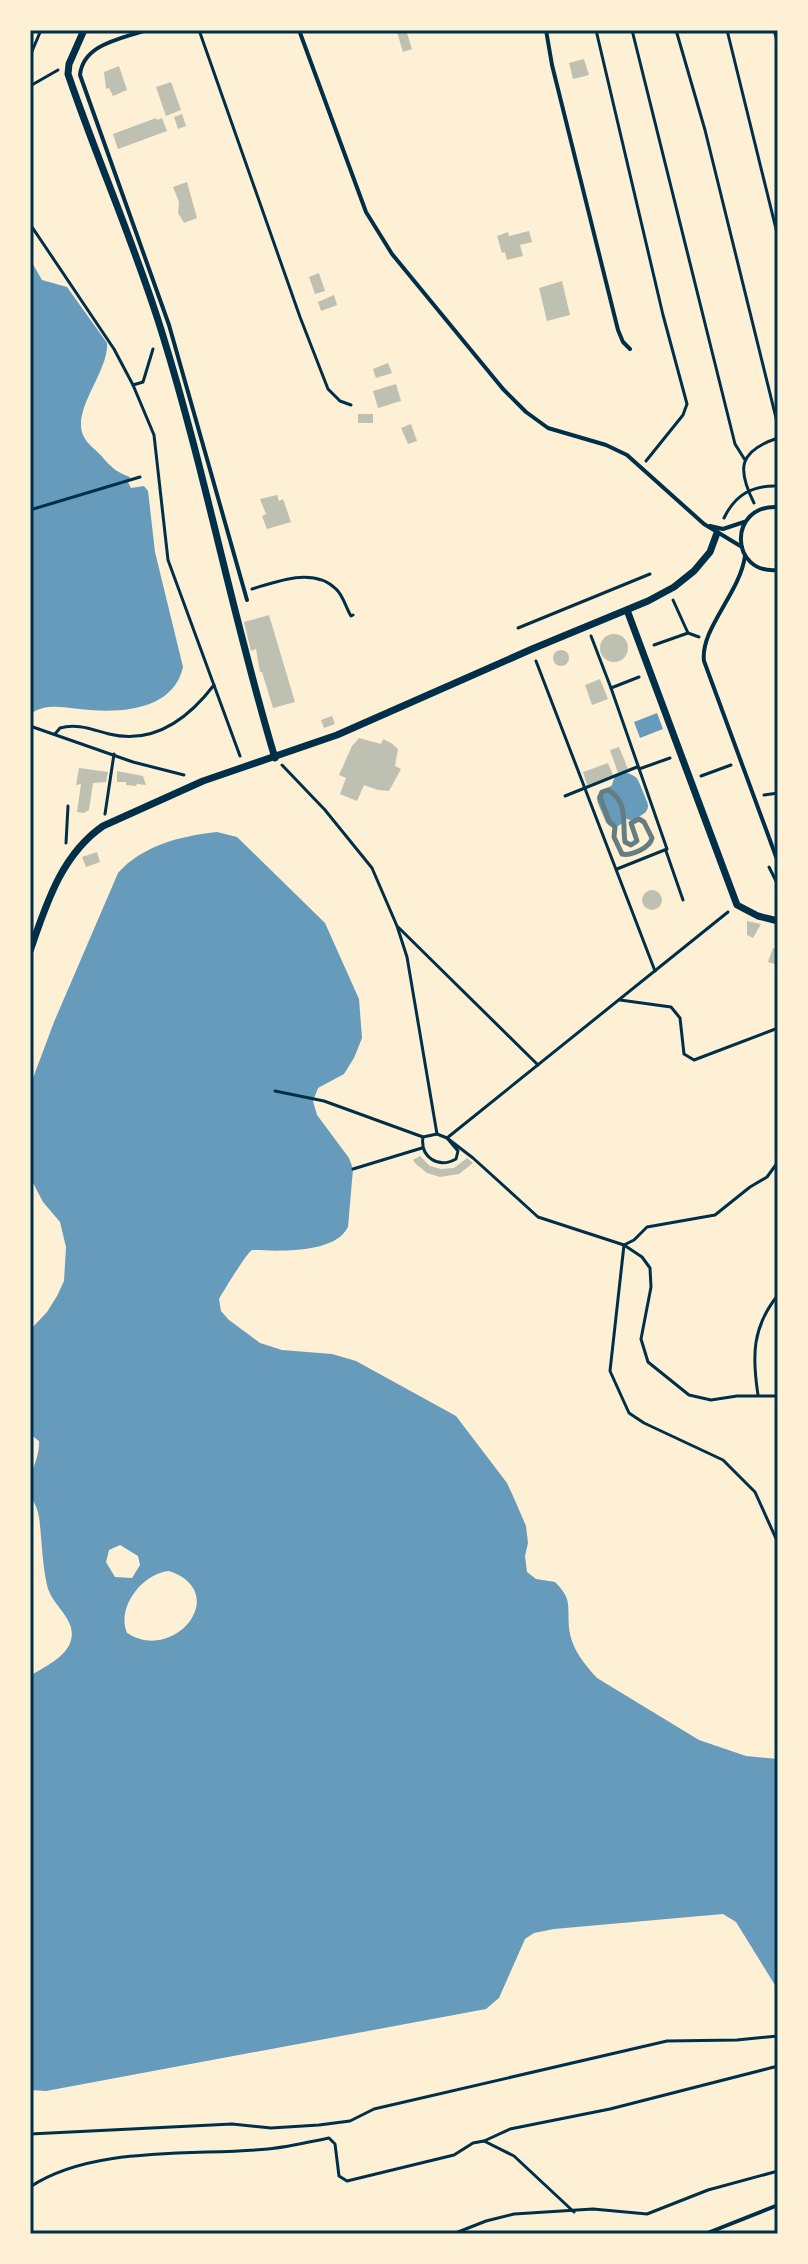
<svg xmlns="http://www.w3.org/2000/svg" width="808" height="2264" font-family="Poppins,sans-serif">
  <rect width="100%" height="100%" fill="#fdf0d5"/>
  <!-- water -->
  <g fill="#669bbc" fill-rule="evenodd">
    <path d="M30 259 42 280 67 287 107 343C109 371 72 409 83 435 88 446 97 450 104 459 113 469 117 472 130 477L128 482 131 488 144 486 148 491 155 552 183 667C174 708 126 713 90 710 70 709 48 701 30 714Z"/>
    <polygon points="657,713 663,729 640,738 634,722"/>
    <path d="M217 832 237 837 325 923 359 999 362 1038 354 1058 344 1074 318 1088 313 1101 317 1115 349 1158 353 1169 348 1227C335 1254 278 1251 252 1250 246 1254 224 1290 219 1299L221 1311 229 1320 260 1343 282 1350 332 1354 356 1361 456 1416 507 1483 513 1496 526 1526 528 1543 525 1556 527 1572 536 1579 555 1582C573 1600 567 1606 569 1628 571 1648 584 1664 597 1678L699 1740 746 1756 778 1759V1990L736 1922 723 1914 554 1929 534 1933 525 1939 499 1998 486 2009 46 2091 30 2090V1676C44 1667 67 1657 71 1640 77 1619 51 1605 47 1585 42 1563 42 1540 39 1517 37 1503 29 1499 30 1483 31 1468 40 1457 39 1441L30 1434V1330L47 1312 57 1296 64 1281 66 1247 60 1222 43 1202 30 1177V1086L54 1022 118 873C143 845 181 836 217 832ZM120 1545 138 1556 140 1565 132 1578 115 1577 106 1562 109 1550ZM169 1571C232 1592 175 1664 127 1633 116 1607 143 1573 169 1571Z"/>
  </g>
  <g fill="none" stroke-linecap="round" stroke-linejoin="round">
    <!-- canal -->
    <polygon stroke="#669bbc" stroke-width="18" points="626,782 630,784 639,806 631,811 623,801 615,804 617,816 614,818 606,799 619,792 622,783"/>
  </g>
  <!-- building -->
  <g fill="#bec0b2">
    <polygon points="406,30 412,49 403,52 397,32"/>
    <polygon points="584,59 589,75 573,79 569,63"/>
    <polygon points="119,66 127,90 113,96 109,88 106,89 104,72"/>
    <polygon points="171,82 181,110 166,116 156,87"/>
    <polygon points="182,114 186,126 178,129 174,117"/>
    <polygon points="156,118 157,120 162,118 167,131 118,149 113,134"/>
    <polygon points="187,182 197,218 184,223 178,213 179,202 173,187"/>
    <polygon points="529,231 532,242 520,245 523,256 507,260 505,252 502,253 497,236 508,232 509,236"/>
    <polygon points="319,273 325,291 315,294 309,277"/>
    <polygon points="562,281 570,315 547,321 539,288"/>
    <polygon points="334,295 337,305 321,311 318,302"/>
    <polygon points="388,363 392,373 376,378 373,369"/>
    <polygon points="396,384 401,401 378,408 373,391"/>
    <rect x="358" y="414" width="15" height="9"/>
    <polygon points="411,424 417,441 408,444 401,428"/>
    <polygon points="277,495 279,501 283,499 291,522 267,529 262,516 266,514 260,499"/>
    <polygon points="269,615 295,702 273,708 262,672 260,672 256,649 251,651 244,622"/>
    <circle cx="614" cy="648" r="14"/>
    <circle cx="561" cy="658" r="8"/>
    <polygon points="600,679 608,699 592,705 585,685"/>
    <polygon points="332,716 335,724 324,728 321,720"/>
    <polygon points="359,738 381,744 383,739 391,743 398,749 395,766 401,769 389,791 378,790 364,785 357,801 340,794 346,778 339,775 352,746"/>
    <polygon points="619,747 628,769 618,773 610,750"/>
    <polygon points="608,763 613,775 587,785 583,772"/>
    <polygon points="79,768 108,772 106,782 93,783 89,810 84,813 77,812 81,784 76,785"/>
    <polygon points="117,771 143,776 146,785 137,784 136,786 126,785 126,782 117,782"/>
    <polygon points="97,852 100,862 86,867 82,857"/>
    <circle cx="652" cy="900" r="10"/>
    <polygon points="747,921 761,924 753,938 747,935"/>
    <polygon points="773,948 778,950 778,965 768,962"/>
    <polygon points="420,1156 430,1166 441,1169 454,1168 467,1158 473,1163 459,1174 440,1177 427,1173 416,1164 413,1160"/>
  </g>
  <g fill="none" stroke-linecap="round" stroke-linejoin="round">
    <!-- path -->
    <g stroke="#003049" stroke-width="3">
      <polyline points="199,30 300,317 328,389 340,401 351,405"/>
      <polyline points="596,30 663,315 687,404 683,415 646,461"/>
      <polyline points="632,30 735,444 745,460"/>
      <polyline points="676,30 705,130 778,426"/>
      <polyline points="727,30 778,237"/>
      <polyline points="774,30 778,44"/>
      <polyline points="30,56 41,30"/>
      <polyline points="30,86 58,70"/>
      <polyline points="30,224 114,349 133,385 154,435 168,560 240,756"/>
      <polyline points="133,385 143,382 153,349"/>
      <path d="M754 503C737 469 738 451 778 438"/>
      <polyline points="30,510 140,477"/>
      <path d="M724 518C735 495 752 485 778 486"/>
      <path d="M252 589C278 581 314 567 336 589 343 595 346 608 351 616L353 615"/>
      <polyline points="673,600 688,633"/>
      <polyline points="518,628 650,574"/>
      <polyline points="591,636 611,688"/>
      <polyline points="654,645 688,633 699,637"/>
      <polyline points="536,661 655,971"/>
      <polyline points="30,726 133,762 184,775"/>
      <path d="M55 734 60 728C77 723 93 730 109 734 154 745 188 719 214 685"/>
      <polyline points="282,765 325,810 372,868 397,926 407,957 437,1134"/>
      <polyline points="639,769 670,758"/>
      <polyline points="701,776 731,765"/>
      <polyline points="764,795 778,793"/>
      <polyline points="565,796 637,767"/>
      <polyline points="105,814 114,754"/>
      <polyline points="66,843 68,806"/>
      <polyline points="666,851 683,900"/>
      <polyline points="769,867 778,885"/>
      <polyline points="617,869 667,849 611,688 639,677"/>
      <polyline points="398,927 538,1065"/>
      <polyline points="620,1000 671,1007 680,1018 684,1054 694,1060 778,1028"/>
      <polyline points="275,1091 324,1101 423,1137"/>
      <path d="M447 1138 458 1151 456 1159C438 1169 420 1157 423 1137L437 1134 447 1138 473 1158 538 1217 624 1245 610 1371 629 1413 644 1423 723 1460 755 1492 778 1543"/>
      <polyline points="447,1138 728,912"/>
      <polyline points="778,1162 767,1177 750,1187 715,1215 647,1227 634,1240 624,1245 642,1257 650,1268 651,1287 641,1339 648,1362 689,1395 711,1400 737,1396 778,1396"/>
      <polyline points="353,1169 422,1148"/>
      <path d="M758 1395C752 1356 752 1327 778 1295"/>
      <polyline points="30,2134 232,2124 271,2128 319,2125 350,2121 374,2109 667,2041 737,2040 778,2036"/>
      <polyline points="484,2141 510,2129 610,2109 778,2066"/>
      <path d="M30 2187C93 2145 195 2156 268 2149 288 2147 309 2142 329 2138L335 2144 339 2176 347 2181 454 2155 473 2143 484 2141 514 2156 574 2212"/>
      <polyline points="453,2234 486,2221 514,2214 593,2209 647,2214 708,2190 778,2171"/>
    </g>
    <!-- service -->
    <g stroke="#003049" stroke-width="4">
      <path d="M146 30C121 39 83 44 80 75L169 325 247 600"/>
      <polyline points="299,30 366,212 392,254 503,389 526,412 548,428 606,445 627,455 704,524 742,547"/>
      <polyline points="546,30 552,65 618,330 623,342 630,349"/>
      <path d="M778 507C728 504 729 575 778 570"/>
      <polyline points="710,526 723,529 744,522"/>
      <path d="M745 556C740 593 700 629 704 661L778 862"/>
      <polyline points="705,2234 778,2205"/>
    </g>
    <!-- pedestrian -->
    <g stroke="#003049" stroke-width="7">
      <path d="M84 30 69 64 68 74C98 162 136 247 163 336 206 475 233 619 275 758"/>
      <polyline points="627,610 737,905 758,916 778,921"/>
      <path d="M30 951C46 905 61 855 103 826L203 781 337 735 532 649 648 601 674 587 694 571 710 552 717 533"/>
    </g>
    <!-- rail -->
    <path stroke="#657d81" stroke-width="5" d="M608 790C629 802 622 823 625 842L631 845 637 841 631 823 639 819 644 822 652 838C650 848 631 856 622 854L614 837 615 827 609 821 600 797 602 792Z"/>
  </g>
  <!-- border -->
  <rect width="808" height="2264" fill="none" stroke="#fdf0d5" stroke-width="64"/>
  <rect x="32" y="32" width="744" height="2200" fill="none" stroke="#003049" stroke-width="3"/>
</svg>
